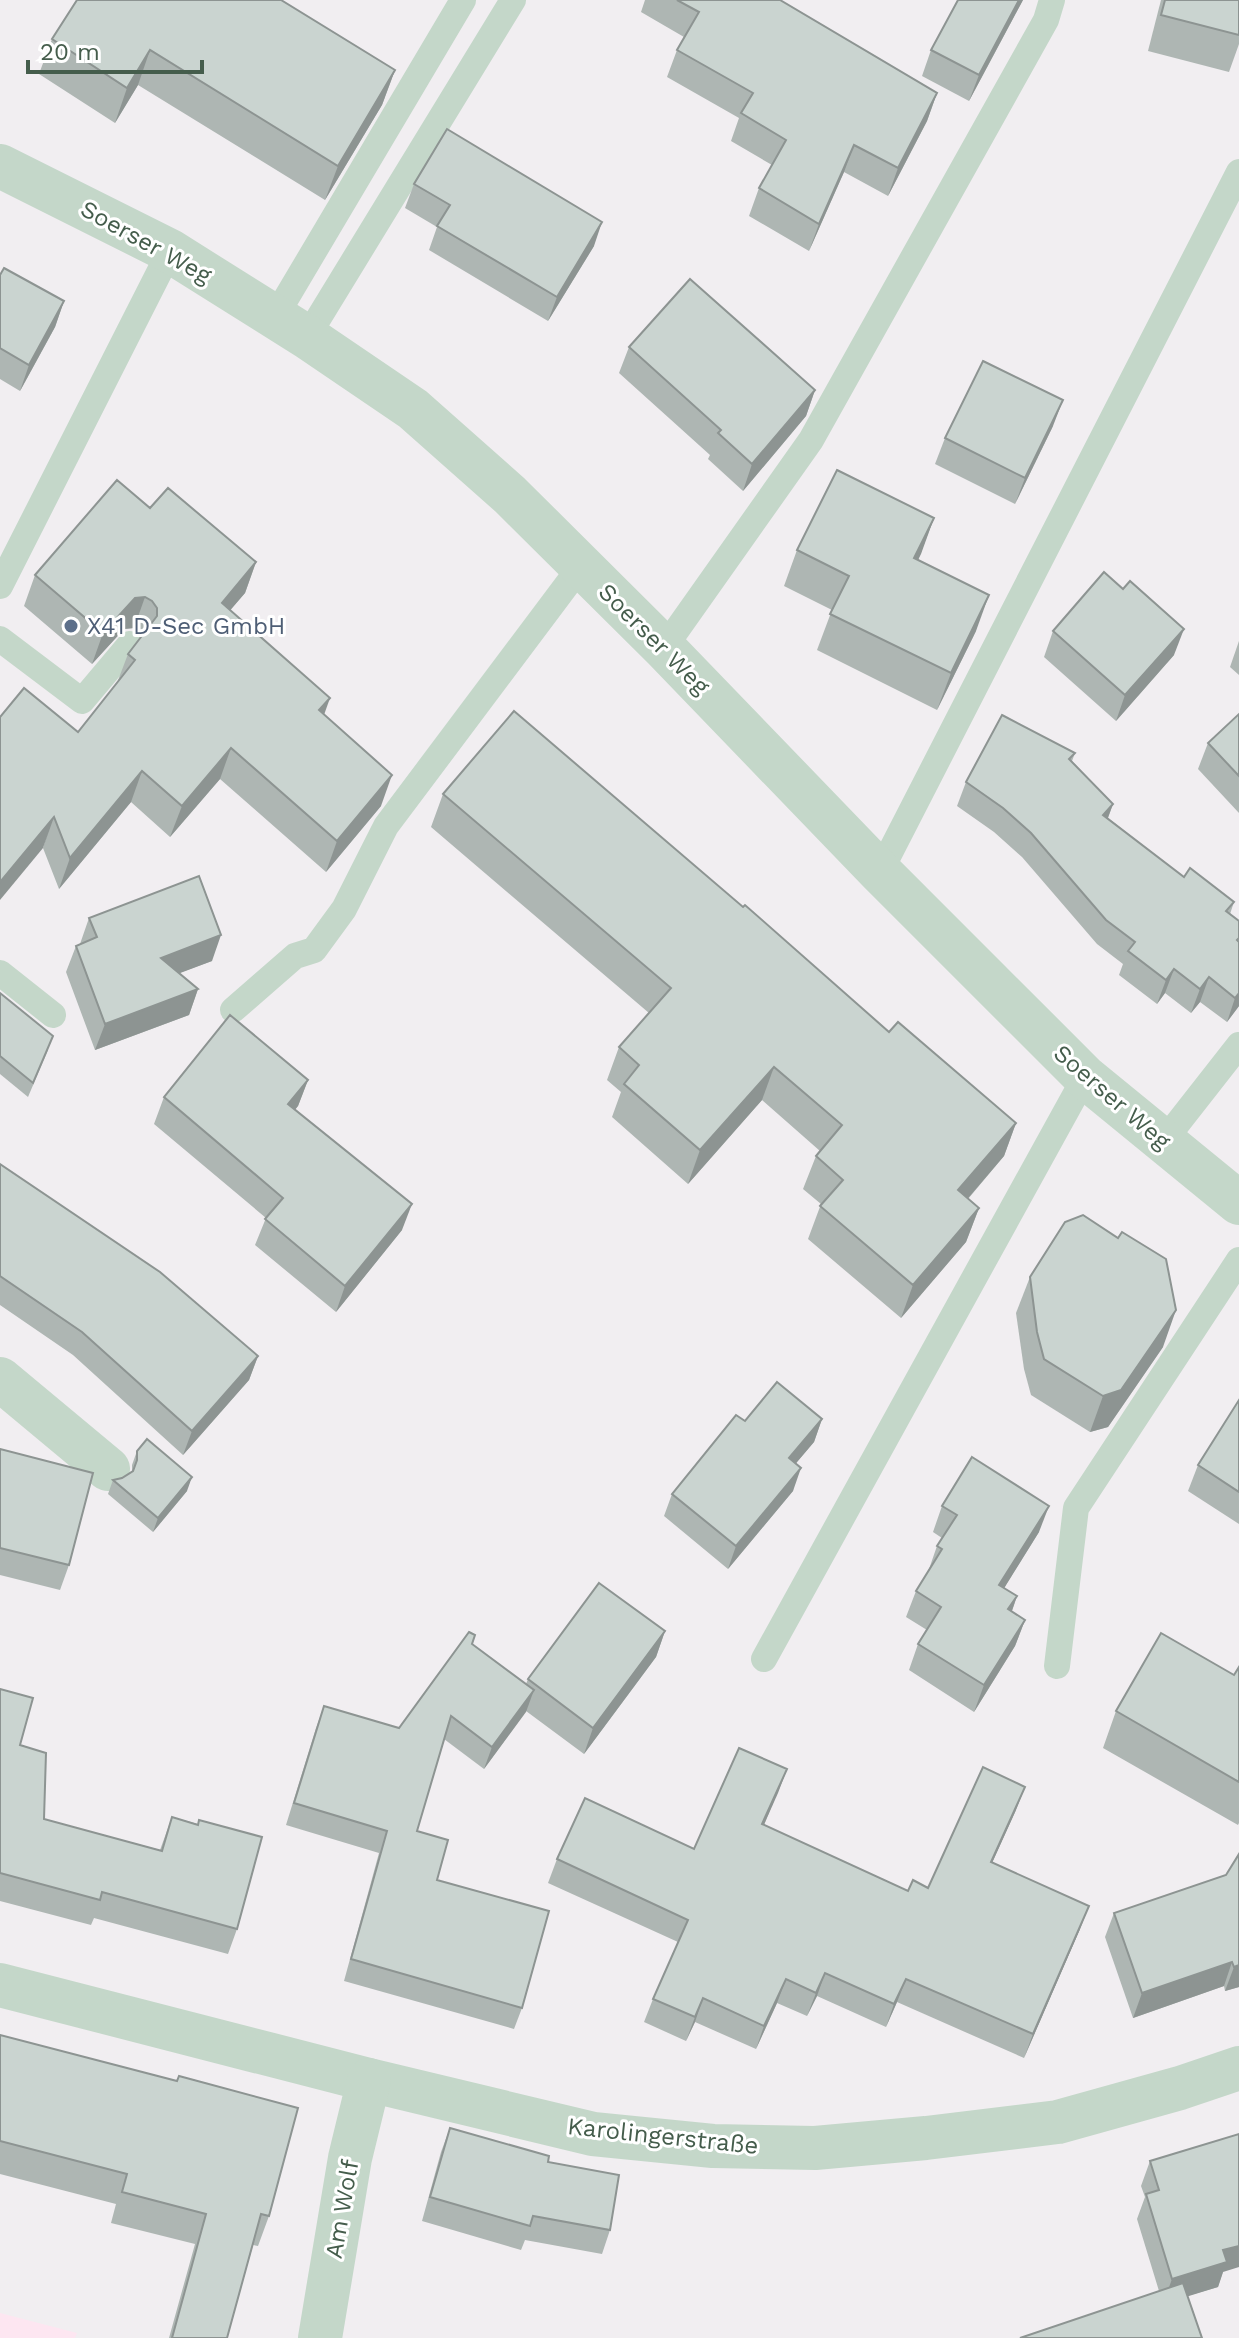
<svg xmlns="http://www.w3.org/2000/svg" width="1239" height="2338" font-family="'Work Sans',sans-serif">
  <rect width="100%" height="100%" fill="#f1eef1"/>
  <!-- commercial -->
  <polygon fill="#fde6f1" points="0,2313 77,2333 75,2338 0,2338"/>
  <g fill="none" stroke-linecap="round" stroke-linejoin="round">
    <!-- service -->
    <g stroke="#c4d7c9" stroke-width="26">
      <polyline points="275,317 463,0"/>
      <polyline points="307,337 513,0"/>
      <polyline points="0,586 170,251"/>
      <polyline points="0,639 82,701 130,644"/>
      <polyline points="664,648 811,440 1046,20 1052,0"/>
      <polyline points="880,872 1239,172"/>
      <polyline points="0,973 53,1015"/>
      <polyline points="233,1010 295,956 314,950 344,909 386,826 581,566"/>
      <polyline points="1163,1142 1239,1045"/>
      <polyline points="764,1659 1085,1077"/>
      <polyline points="1057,1666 1076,1508 1239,1260"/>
    </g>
    <!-- minor -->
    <g stroke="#c4d7c9" stroke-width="44">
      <polyline points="0,1379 108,1469"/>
      <polyline points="0,1985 369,2080 593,2134 713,2146 815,2148 926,2138 1058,2122 1180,2088 1239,2068"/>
      <polyline points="320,2338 350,2158 369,2080"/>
    </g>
    <!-- tertiary -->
    <polyline stroke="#c4d7c9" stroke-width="44" points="0,166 170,251 307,337 413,409 510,495 664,648 880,872 1085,1077 1239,1203"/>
  </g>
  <!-- wall -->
  <g fill="#aeb6b3">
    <polygon points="645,0 780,0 937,93 927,121 888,196 844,172 809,251 749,216 759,188 772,165 731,141 739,118 667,77 677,50 684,37 641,12"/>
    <polygon points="958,0 1023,0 969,101 922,76 931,50"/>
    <polygon points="1161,0 1239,0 1239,44 1229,72 1148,51"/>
    <polygon points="52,39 395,70 382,105 325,200 138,85 115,123 39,74"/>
    <polygon points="414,184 594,246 548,321 429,250 437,227 405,208"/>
    <polygon points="0,275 64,301 55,327 20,391 0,379"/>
    <polygon points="629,347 815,390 806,416 743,491 708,459 710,455 619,373"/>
    <polygon points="1053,426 1015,504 935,464 945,438"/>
    <polygon points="150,508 256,562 245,593 230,610 324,715 381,806 326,872 220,779 170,837 131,802 59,889 43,848 78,732 117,683 128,654 142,635 141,632 134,628 124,629 92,664 24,606 35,575"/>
    <polygon points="934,518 918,560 976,631 937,710 817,650 832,610 784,586 797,550"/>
    <polygon points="1053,631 1174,655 1116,721 1044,657"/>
    <polygon points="1239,641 1239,675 1230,667"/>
    <polygon points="1239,714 1239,813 1198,769 1208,743"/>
    <polygon points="1075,753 1072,761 1113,804 1108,818 1184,877 1234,902 1230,914 1239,921 1239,1006 1227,1022 1200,1002 1191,1013 1165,993 1157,1004 1119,975 1123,964 1097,944 1022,857 994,832 957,806 966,782"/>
    <polygon points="443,794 889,1032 1016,1123 1004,1156 968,1199 979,1208 966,1242 901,1318 808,1239 821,1204 803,1189 816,1156 820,1151 762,1100 688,1184 612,1117 621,1092 607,1080 619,1047 649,1013 431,827"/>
    <polygon points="89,918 212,961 179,973 198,989 189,1015 95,1050 66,972 76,946 80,944"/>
    <polygon points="0,993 48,1050 28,1097 0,1074"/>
    <polygon points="308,1080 298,1106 295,1109 402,1230 336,1312 255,1245 266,1218 154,1124 164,1097"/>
    <polygon points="0,1164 258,1356 249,1380 183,1455 73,1355 0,1305"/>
    <polygon points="1030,1277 1163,1347 1108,1427 1090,1432 1031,1395 1024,1369 1016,1313"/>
    <polygon points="1239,1400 1239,1524 1188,1491 1198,1465"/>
    <polygon points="822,1419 814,1442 796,1463 793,1491 728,1569 664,1516 672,1494 745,1421"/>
    <polygon points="0,1449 69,1565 60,1590 0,1575"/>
    <polygon points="137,1451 187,1491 153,1532 108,1494 113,1480 122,1478 132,1471 132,1465"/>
    <polygon points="942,1506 1039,1532 1004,1588 1017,1596 1012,1611 1025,1620 1015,1646 974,1712 909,1670 918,1644 927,1630 906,1617 916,1591 928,1572 937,1546 942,1538 933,1532"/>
    <polygon points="665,1631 656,1657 584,1754 526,1711 484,1769 444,1739 417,1831 437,1880 522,2008 514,2029 344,1981 379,1853 286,1825 316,1728 324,1706 399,1728 472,1644 526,1684 528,1679"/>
    <polygon points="1239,1667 1239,1823 1238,1825 1103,1748 1116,1711 1234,1675"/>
    <polygon points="0,1689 44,1819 160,1850 172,1817 198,1824 199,1820 237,1929 228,1954 94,1918 91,1925 0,1901"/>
    <polygon points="787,1769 764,1825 908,1891 928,1888 1016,1810 992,1863 1080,1929 1024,2058 897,2002 886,2027 817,1996 807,2016 777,2003 756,2049 695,2022 686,2041 644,2022 653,1999 678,1942 548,1883 557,1859 694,1849"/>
    <polygon points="1226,1875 1239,1987 1225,1991 1224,1986 1133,2018 1105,1937 1114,1913"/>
    <polygon points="0,2035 269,2216 258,2246 253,2245 227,2338 169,2338 195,2244 111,2223 116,2204 0,2174"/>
    <polygon points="450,2128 548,2162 610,2230 602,2254 525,2240 521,2250 422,2221 441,2152"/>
    <polygon points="1150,2161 1223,2272 1218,2287 1187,2296 1159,2291 1137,2219 1145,2197 1141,2186"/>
  </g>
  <!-- shaded-wall -->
  <g fill="#8d9492">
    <polygon points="1019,0 1023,0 969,101 979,75"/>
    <polygon points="150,50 138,85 115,123 127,88"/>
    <polygon points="395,70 382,105 325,200 338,166"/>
    <polygon points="937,93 927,121 888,196 898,168"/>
    <polygon points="854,145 844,172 809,251 819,224"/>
    <polygon points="602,222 594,246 548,321 557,297"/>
    <polygon points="64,301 55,327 20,391 29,365"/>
    <polygon points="815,390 806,416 743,491 752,464"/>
    <polygon points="1063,400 1053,426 1015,504 1025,478"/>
    <polygon points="934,518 921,554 901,594 914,558"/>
    <polygon points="256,562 245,593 210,634 222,603"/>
    <polygon points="989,595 976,631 937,710 951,673"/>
    <polygon points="145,597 134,628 124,629 92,664 103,633 135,598"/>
    <polygon points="1184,629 1174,655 1116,721 1125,695"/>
    <polygon points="330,698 319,729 319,710"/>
    <polygon points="231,748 220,779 170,837 182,806"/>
    <polygon points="142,771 131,802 59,889 70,858"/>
    <polygon points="392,775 381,806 326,872 337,841"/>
    <polygon points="1113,804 1104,828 1103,815"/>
    <polygon points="54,817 43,848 0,900 0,882"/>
    <polygon points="221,935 212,961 151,984 161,958"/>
    <polygon points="1174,969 1165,993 1157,1004 1166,980"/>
    <polygon points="1209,977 1200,1002 1191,1013 1200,989"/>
    <polygon points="198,989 189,1015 95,1050 105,1024"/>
    <polygon points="1239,993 1239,1006 1227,1022 1235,998"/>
    <polygon points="774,1067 762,1100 688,1184 700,1150"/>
    <polygon points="308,1080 298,1106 279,1130 288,1104"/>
    <polygon points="1016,1123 1004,1156 946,1224 958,1190"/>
    <polygon points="412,1204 402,1230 336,1312 345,1286"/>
    <polygon points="979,1208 966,1242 901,1318 913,1285"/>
    <polygon points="1176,1310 1163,1347 1108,1427 1090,1432 1103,1396"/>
    <polygon points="258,1356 249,1380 183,1455 192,1431"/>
    <polygon points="822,1419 814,1442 781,1481 789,1458"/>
    <polygon points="801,1468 793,1491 728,1569 736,1546"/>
    <polygon points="192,1477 187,1491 153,1532 158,1518"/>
    <polygon points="1049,1506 1039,1532 990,1611 999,1585"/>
    <polygon points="1017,1596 1008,1622 1008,1609"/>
    <polygon points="1025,1620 1015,1646 974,1712 984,1685"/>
    <polygon points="665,1631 656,1657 584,1754 593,1728"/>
    <polygon points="534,1690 526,1712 484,1769 492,1747"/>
    <polygon points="787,1769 778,1793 754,1847 762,1824"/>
    <polygon points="1025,1787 1016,1810 982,1885 991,1862"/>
    <polygon points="1089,1906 1080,1929 1024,2058 1033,2034"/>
    <polygon points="1232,1962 1224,1986 1133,2018 1142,1993"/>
    <polygon points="1239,1965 1239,1987 1225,1991 1234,1967"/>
    <polygon points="825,1973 817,1996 807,2016 816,1993"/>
    <polygon points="786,1979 777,2003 756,2049 764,2026"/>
    <polygon points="906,1979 897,2002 886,2027 894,2004"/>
    <polygon points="703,1998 695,2022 686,2041 695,2017"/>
    <polygon points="1239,2246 1239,2267 1223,2272 1218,2287 1163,2304 1172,2279 1223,2250"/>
  </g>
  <!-- building -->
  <g fill="#cad4d0" stroke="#8d9492" stroke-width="2">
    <polygon points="77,0 281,0 395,70 338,166 150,50 127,88 52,39"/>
    <polygon points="677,0 780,0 937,93 898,168 854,145 819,224 759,188 786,140 741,113 753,93 677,50 699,12"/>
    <polygon points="958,0 1019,0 979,75 931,50"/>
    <polygon points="1165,0 1239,0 1239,35 1161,15"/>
    <polygon points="447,129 602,222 557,297 437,226 450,205 414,184"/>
    <polygon points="4,268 64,301 29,365 0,348 0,275"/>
    <polygon points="690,279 815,390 752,464 718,433 721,430 629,347"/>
    <polygon points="983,361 1063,400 1025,478 945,438"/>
    <polygon points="837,470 934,518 914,558 989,595 951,673 830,614 849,576 797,550"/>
    <polygon points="117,480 150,508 168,488 256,562 222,603 330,698 319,710 392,775 337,841 231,748 182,806 142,771 70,858 54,817 0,882 0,717 24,688 78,732 135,660 128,654 157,616 157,608 152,601 145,597 135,598 103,633 35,575"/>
    <polygon points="1104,572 1123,589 1130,581 1184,629 1125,695 1053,631"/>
    <polygon points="514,711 743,907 745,905 889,1032 898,1022 1016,1123 958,1190 979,1208 913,1285 820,1206 843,1180 816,1156 842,1125 774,1067 700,1150 624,1084 639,1065 619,1047 671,988 443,794"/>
    <polygon points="1239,714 1239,776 1208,743"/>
    <polygon points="1002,715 1075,753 1069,759 1113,804 1103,815 1184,877 1190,868 1234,902 1226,911 1239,921 1239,938 1237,940 1239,942 1239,993 1235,998 1209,977 1200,989 1174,969 1166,980 1128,951 1135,942 1106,920 1031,833 1003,808 966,782"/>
    <polygon points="199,876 221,935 161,958 198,989 105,1024 76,946 97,937 89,918"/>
    <polygon points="0,993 53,1036 33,1083 0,1056"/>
    <polygon points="230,1015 308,1080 288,1104 412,1204 345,1286 265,1219 283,1198 164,1097"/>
    <polygon points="0,1164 160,1272 258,1356 192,1431 82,1332 0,1276"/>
    <polygon points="1083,1215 1118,1238 1122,1232 1166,1259 1176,1310 1121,1390 1103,1396 1044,1359 1037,1332 1030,1277 1065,1222"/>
    <polygon points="777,1382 822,1419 789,1458 801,1468 736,1546 672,1494 736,1415 745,1421"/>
    <polygon points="1239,1400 1239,1492 1198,1465"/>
    <polygon points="147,1439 192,1477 158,1518 113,1480 122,1478 133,1471 137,1460 137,1451"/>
    <polygon points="0,1449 93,1473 69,1565 0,1548"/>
    <polygon points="972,1457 1049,1506 999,1585 1017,1596 1008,1609 1025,1620 984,1685 918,1644 941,1607 916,1591 942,1549 937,1546 957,1515 942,1506"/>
    <polygon points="599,1583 665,1631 593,1728 528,1679"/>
    <polygon points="469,1632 475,1635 472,1644 534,1690 492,1747 451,1716 417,1831 448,1840 437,1880 549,1911 522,2008 351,1959 387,1831 294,1803 324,1706 399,1728"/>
    <polygon points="1161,1633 1234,1675 1239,1667 1239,1782 1116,1711"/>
    <polygon points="0,1689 33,1698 20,1745 46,1753 44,1819 162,1851 172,1817 198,1825 199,1820 262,1837 237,1929 102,1892 100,1900 0,1873"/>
    <polygon points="739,1748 787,1769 762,1824 908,1891 913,1880 928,1888 983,1767 1025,1787 991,1862 1089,1906 1033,2034 906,1979 894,2004 825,1973 816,1993 786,1979 764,2026 703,1998 695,2017 653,1999 688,1920 557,1859 585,1798 694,1849"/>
    <polygon points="1239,1854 1239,1965 1234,1967 1232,1962 1142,1993 1114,1913 1226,1875"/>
    <polygon points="0,2035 177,2081 179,2076 298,2108 269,2216 261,2214 227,2338 172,2338 206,2214 122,2192 127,2174 0,2141"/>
    <polygon points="450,2128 549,2156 548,2162 619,2175 610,2230 533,2216 530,2226 430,2197"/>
    <polygon points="1239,2134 1239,2246 1223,2250 1227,2262 1172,2279 1146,2194 1159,2190 1150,2161"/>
    <polygon points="1183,2283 1202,2338 1020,2338"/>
  </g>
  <!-- markers -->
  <circle fill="#5c6f8a" stroke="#fff" stroke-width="3" cx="71" cy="626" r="8"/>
  <g text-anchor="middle" stroke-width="6" stroke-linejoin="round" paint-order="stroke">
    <!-- street labels -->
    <g font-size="24" fill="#455d4c" stroke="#fff">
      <text transform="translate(146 242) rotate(29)" y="8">Soerser Weg</text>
      <text transform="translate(654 639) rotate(45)" y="8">Soerser Weg</text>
      <text transform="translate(1112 1097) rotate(41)" y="8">Soerser Weg</text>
      <text transform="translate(663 2136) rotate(6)" y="8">Karolingerstraße</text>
      <text transform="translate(342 2209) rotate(-80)" y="8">Am Wolf</text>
    </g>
    <!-- service labels -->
    <g font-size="24" fill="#4e5e75" stroke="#fff" text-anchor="start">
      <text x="87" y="634">X41 D-Sec GmbH</text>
    </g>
  </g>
  <!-- scale -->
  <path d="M28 60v12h174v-12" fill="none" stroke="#455d4c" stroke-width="4"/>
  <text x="40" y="60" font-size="24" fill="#455d4c" stroke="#ffffff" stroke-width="6" paint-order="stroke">20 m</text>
</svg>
